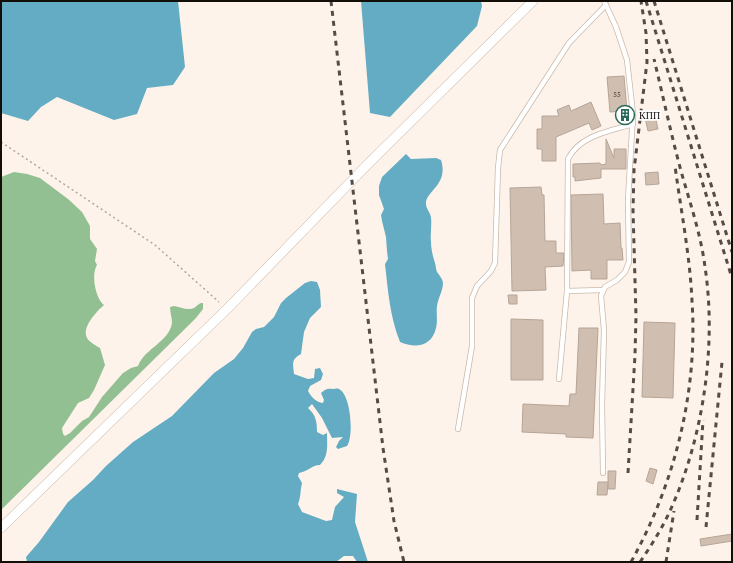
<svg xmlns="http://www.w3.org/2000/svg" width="733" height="563" font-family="'Crimson Pro',serif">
  <rect width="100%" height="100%" fill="#fef3ea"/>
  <!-- forest -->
  <path fill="#93c093" d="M14 172 27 174 40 178 68 199 82 212 90 226V239L97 249 95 261 97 265C91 274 95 298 104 305 95 313 76 333 92 343 94 345 97 346 100 348L105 365 94 390 89 398 78 403 62 428 63 434 65 436 70 433 82 421 89 417 102 397 123 373 131 368 138 366C145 348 169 342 172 323 172 318 170 312 170 307L174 306C180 307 188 311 194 308 198 305 199 303 203 303V309L196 318 1 510V177Z"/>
  <!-- water -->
  <g fill="#63acc3">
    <polygon points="1,1 178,1 185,67 173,85 147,88 137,114 114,120 57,97 41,107 28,121 1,113"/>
    <polygon points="361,1 481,1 482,6 477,26 390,117 370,113"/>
    <path d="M406 154 411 159 436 158 441 160C449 185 425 191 426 204 426 209 431 213 431 218 432 226 430 234 431 242 431 249 433 257 435 263 436 266 436 270 437 272 440 276 442 278 443 283 443 291 438 298 437 306 436 313 438 321 436 328 432 346 416 349 400 342 390 317 388 291 385 264L388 259 387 251 386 237 382 221 381 215 384 209 379 195V186L382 177Z"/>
    <path d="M311 281 317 282 320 290 321 307 310 318 304 332 301 354C291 359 293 364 294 374L308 379 314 378 315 369 320 368 323 374 321 380 310 386 308 391C312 398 316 402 323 403L324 400 321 393C325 389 328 388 333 389 335 389 337 388 339 389 351 395 354 436 347 446L338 449 336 447 339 441 343 437 332 438 322 418 312 404 308 408C316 415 317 422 317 432L323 435 327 433C327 445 329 456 320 465 312 465 307 472 299 473L298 476 302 483C300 491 301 497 298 504L302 512 326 521 332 520 335 507 344 497 337 493V489L357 494 355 522 368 562H357L353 556H344L336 562H27L26 557 39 542 68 502 93 480 106 466 133 442 172 416 214 373 234 359 243 348 252 332 256 329 264 327 274 317 281 303 286 298 305 283Z"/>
  </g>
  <!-- building -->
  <g fill="#d0bfb1" stroke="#b6a597">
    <polygon points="624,76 627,111 610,112 607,77"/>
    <polygon points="591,102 601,126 592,130 589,123 556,137 556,161 542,161 542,149 537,149 537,129 542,129 542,116 559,116 557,110 569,105 571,111"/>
    <polygon points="654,111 658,129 648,131 644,113"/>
    <polygon points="606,139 614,158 614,149 626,149 626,169 601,169 601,178 575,181 575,177 573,177 573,164 600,163 601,165 606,164"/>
    <polygon points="658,172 659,184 646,185 645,173"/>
    <polygon points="541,187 542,195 544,195 545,241 556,241 556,253 564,253 563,266 545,267 546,290 512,291 510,188"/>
    <polygon points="603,194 604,224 620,223 621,248 622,248 623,260 607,260 607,279 591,279 591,270 572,271 571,195"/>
    <polygon points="508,295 517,295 517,304 509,304"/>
    <polygon points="511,319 543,320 543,380 511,380"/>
    <polygon points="644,322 675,323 673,398 642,397"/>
    <polygon points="579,328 598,328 593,438 566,437 566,434 522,432 523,404 569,406 570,394 576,394"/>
    <polygon points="650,468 657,470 653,484 646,481"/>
    <polygon points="608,471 616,471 615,489 608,489"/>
    <polygon points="598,482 608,482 607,495 597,495"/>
    <polygon points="732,534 732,541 701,546 700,539"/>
  </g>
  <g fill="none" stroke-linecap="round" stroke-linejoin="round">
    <!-- lane casing -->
    <g stroke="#cab9aa" stroke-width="6">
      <g id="lane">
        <polyline points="567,291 603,290"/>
        <path d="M559 379 567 291 568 159C580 135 610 131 633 124"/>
        <polyline points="458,429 472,346 472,298 477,286 491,271 495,263 498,168 500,150 569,43 606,5"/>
        <polyline points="603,473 602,405 604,330 601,296 605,287 617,280 625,272 629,262 628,200 633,114 627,60 616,27 604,1"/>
      </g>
    </g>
    <!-- street casing -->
    <g stroke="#cab9aa" stroke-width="10">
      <polyline id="street" points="1,528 227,309 369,163 533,1"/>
    </g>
    <!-- path -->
    <polyline stroke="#b1a7a0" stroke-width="1.5" stroke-dasharray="2 3" stroke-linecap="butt" points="1,142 155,245 219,302"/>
    <!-- lane -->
    <use href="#lane" stroke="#fff" stroke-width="4.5"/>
    <!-- street -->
    <use href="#street" stroke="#fff" stroke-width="9"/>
    <!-- rail -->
    <g stroke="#544c46" stroke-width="3" stroke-dasharray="5 5" stroke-linecap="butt">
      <polyline points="331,1 383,448 394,521 404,562"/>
      <polyline points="646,1 732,278"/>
      <polyline points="654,1 732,252"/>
      <polyline points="628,473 635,355 636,316 633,210 634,170 647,62 646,33 641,1"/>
      <polyline points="697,520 703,420"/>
      <polyline points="706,527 722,362"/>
      <path d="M631 562C675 483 698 391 692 301 690 256 681 211 675 166"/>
      <path d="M640 562C651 546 661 530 669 513 703 440 717 346 705 267 701 235 690 203 681 171 671 134 663 96 654 59"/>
      <polyline points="666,562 674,511"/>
    </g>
  </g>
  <!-- icons -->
  <defs>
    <g id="building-ring" transform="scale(1)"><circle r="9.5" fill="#fff" stroke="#286958" stroke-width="1.5"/><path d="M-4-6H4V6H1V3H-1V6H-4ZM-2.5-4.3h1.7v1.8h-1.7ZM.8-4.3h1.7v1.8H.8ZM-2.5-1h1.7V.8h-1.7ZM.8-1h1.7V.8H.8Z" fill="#286958"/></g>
  </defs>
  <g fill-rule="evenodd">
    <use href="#building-ring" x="625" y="115"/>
  </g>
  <g text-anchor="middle" stroke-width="3.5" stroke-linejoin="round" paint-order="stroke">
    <!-- number labels -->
    <g font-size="8" fill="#433a33">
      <text x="617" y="97">55</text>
    </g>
    <!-- poi labels -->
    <g font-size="10" fill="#140e09" stroke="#fff" text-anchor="start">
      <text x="639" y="119">КПП</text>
    </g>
  </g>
  <!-- border -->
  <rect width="733" height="563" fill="none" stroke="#140e09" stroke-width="4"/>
</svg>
